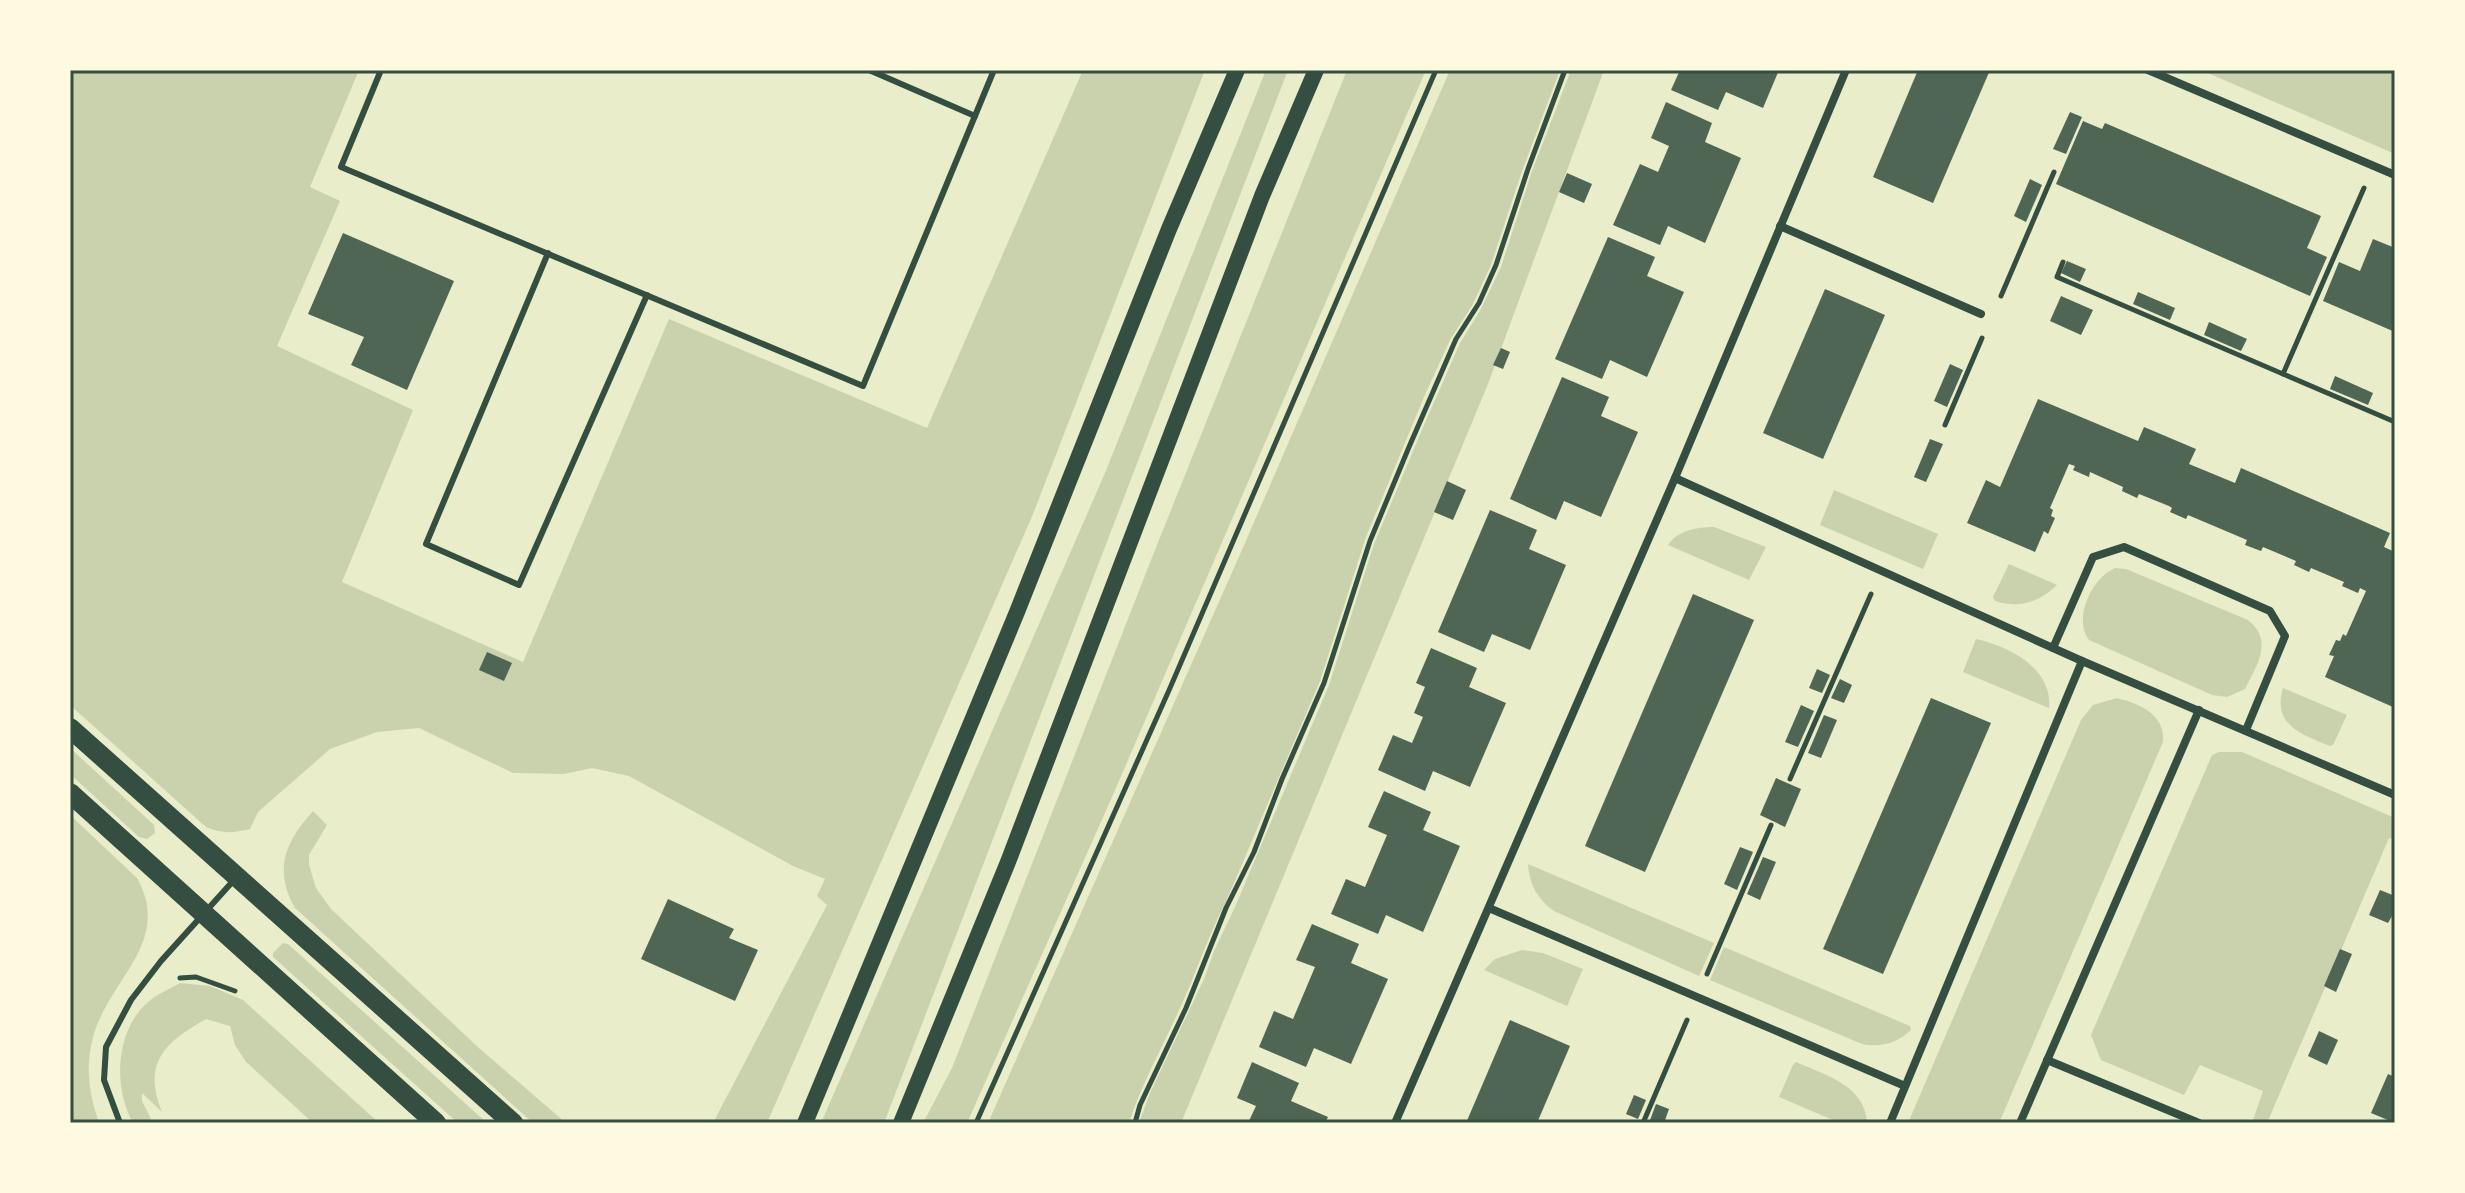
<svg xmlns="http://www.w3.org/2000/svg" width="2465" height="1193" font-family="'Alegreya Sans',sans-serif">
  <rect width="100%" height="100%" fill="#e9edc9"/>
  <!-- green -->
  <g fill="#cad2ad">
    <path d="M70 70H359L310 187 340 201 277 346 413 410 342 582 523 662 669 319 927 428 1083 70H1205L1033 514 767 1123H713L827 905 817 896 825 879 793 866 629 776 592 768 564 774 513 773 419 728 377 732 330 749 258 812 250 829C233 833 222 834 206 827L70 705Z"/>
    <polygon points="1266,70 1288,70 884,1123 821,1123 1105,473"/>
    <polygon points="1347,70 1426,70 1112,797 967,1123 923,1123 952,1068 1153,555"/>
    <path d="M1450 70H1560L1521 174 1491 265 1473 304 1450 340 1424 397 1366 537 1320 681 1225 904C1207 938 1196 974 1180 1008 1163 1047 1142 1082 1129 1123H988L1245 543Z"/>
    <polygon points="1571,70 1604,70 1488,384 1181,1123 1139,1123 1150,1093 1204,979 1214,951 1235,907 1329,685 1374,544 1424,425 1460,343 1481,309 1501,267 1532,171"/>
    <polygon points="2201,70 2395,70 2395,154"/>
    <polygon points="1834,490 1938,534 1923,569 1820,525"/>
    <path d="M1714 527 1766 547 1749 580 1668 545C1678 530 1697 527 1714 527Z"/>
    <path d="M2009 564 2057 585C2040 602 2019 609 1995 601L1993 597Z"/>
    <path d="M2115 568 2126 569 2248 620C2274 641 2257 665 2245 689L2227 697 2212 695 2089 640C2073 618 2091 579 2115 568Z"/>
    <path d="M1976 639C2009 646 2053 669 2049 708L1963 672Z"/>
    <path d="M2283 688 2347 715 2333 745 2330 746C2302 734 2272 726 2283 688Z"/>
    <path d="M2117 698C2140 704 2165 714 2163 742L1999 1123H1908L2081 720 2093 705Z"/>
    <polygon points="70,748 154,825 155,833 147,839 139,837 70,774"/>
    <polygon points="2219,752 2242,752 2395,818 2395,840 2389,838 2267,1123 2252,1123 2263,1091 2200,1065 2184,1095 2101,1060 2091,1035 2212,755"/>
    <path d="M313 811 327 825 309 855V865L316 888 331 909 480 1049 566 1123H533L295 908C273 869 286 841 313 811Z"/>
    <path d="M70 815 137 878C173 942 109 979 93 1037 85 1067 89 1094 99 1123H70Z"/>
    <path d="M1528 864 1714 943 1699 976 1554 911C1538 900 1529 884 1528 864Z"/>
    <polygon points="283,943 288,944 487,1123 458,1123 273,957 273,953"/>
    <path d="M1724 947 1910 1026 1911 1030C1897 1043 1881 1048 1862 1044L1710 980Z"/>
    <polygon points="1522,950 1543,953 1583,969 1567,1006 1484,970 1495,959"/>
    <path d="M180 983 210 986 243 1000 379 1123H313L246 1062 235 1045 230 1026 206 1019C165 1042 142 1063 162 1112L142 1093V1101L153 1123H133C113 1087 115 1031 148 1002 157 994 170 989 180 983Z"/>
    <path d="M1796 1062C1825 1075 1865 1085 1867 1123H1840L1779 1097 1793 1065Z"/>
  </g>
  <!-- building -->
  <g fill="#4f6655">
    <polygon points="1680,70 1779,70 1763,108 1726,92 1718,110 1671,90"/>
    <polygon points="1918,70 1990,70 1933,203 1873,177"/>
    <polygon points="1666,102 1712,123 1705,142 1741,158 1705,243 1668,226 1660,245 1613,225 1640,164 1658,172 1669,146 1651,138"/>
    <polygon points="2070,112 2082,117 2066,154 2053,149"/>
    <polygon points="2083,121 2102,129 2105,123 2321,216 2307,248 2327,257 2310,296 2056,184"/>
    <polygon points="1567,173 1592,184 1584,203 1559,192"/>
    <polygon points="2030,179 2042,185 2026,222 2014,216"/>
    <polygon points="343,233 454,281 407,390 351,365 364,337 308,314"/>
    <polygon points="1608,237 1655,257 1647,276 1684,292 1647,377 1610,360 1602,379 1555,359"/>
    <polygon points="2373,239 2395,248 2395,332 2323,301 2339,262 2360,271"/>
    <polygon points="2067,261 2086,269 2080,282 2061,273"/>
    <polygon points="1825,289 1885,315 1823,459 1763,433"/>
    <polygon points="2138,292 2175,308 2170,320 2133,304"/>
    <polygon points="2061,296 2093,310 2081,335 2050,321"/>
    <polygon points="2209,322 2247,339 2241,351 2204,335"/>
    <polygon points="1501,348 1510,352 1503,369 1493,365"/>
    <polygon points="1950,364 1963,370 1947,407 1934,401"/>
    <polygon points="2335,376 2373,393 2368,405 2330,389"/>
    <polygon points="1562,377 1609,397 1601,416 1638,432 1601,517 1564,501 1556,520 1510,499"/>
    <polygon points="2038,399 2138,441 2144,427 2196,449 2189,464 2235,483 2241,468 2390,533 2384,547 2395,552 2395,702 2393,707 2325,677 2334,656 2329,655 2336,640 2340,641 2343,634 2346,636 2366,591 2360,588 2358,593 2342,586 2344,582 2311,568 2309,572 2294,565 2296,561 2263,547 2261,551 2245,545 2247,540 2188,515 2186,519 2170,512 2172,508 2169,506 2139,494 2137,498 2122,491 2123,487 2090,472 2089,477 2073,470 2075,466 2069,464 2050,508 2053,510 2051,516 2055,518 2048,534 2044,531 2035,552 1967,523 1986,480 2000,487"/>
    <polygon points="1930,439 1943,444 1926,482 1914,477"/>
    <polygon points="1447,481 1466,490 1453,520 1434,512"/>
    <polygon points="1490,510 1537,530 1529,549 1566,565 1530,650 1492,634 1484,652 1438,632"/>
    <polygon points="1693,594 1754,620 1645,872 1585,846"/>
    <polygon points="1431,648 1477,668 1469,687 1506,703 1470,787 1433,771 1425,791 1378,770 1393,735 1412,743 1423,717 1414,713 1425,687 1416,683"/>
    <polygon points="487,652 512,663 504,681 479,670"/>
    <polygon points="1817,669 1830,675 1822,693 1809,688"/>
    <polygon points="1840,679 1852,685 1844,703 1831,698"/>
    <polygon points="1931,698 1991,723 1883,974 1823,949"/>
    <polygon points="1801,705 1814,711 1798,747 1785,742"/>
    <polygon points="1824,715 1837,720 1821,758 1808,753"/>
    <polygon points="1776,778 1801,789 1785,827 1760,815"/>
    <polygon points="1384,791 1431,812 1423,830 1460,846 1423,932 1386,915 1378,934 1331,914 1346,879 1365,887 1387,835 1368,827"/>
    <polygon points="1740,847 1753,852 1737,890 1724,884"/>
    <polygon points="1763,857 1776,862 1760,900 1747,894"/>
    <polygon points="2380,890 2395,896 2395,911 2388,923 2369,915"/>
    <polygon points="668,899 734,929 729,938 758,950 735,1001 641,959"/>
    <polygon points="1312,924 1359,944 1351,963 1388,979 1351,1064 1314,1048 1306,1067 1259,1047 1274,1011 1293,1019 1315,967 1296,960"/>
    <polygon points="2340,949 2352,954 2336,992 2324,986"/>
    <polygon points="1510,1020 1570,1046 1537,1123 1466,1123"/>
    <polygon points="2319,1031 2338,1040 2327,1065 2308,1056"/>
    <polygon points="1252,1062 1299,1083 1291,1101 1328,1117 1325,1123 1248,1123 1256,1106 1237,1098"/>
    <polygon points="2388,1074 2395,1077 2395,1123 2371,1113"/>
    <polygon points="1634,1095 1646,1100 1638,1119 1626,1114"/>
    <polygon points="1656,1104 1669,1109 1664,1123 1649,1123"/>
  </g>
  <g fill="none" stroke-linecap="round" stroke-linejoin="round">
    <!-- path -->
    <g stroke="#344e41" stroke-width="5">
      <polyline points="2063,262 2057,277 2395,422"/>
      <polyline points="2001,296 2054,172"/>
      <polyline points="2283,374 2364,188"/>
      <polyline points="1945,425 1982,338"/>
      <polyline points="1790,779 1871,594"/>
      <polyline points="1707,974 1771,825"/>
      <polyline points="180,978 196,977 235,991"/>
      <polyline points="976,1123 1170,688 1436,70"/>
      <polyline points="1135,1123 1140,1105 1186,1008 1226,908 1254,852 1282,779 1324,683 1370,541 1409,447 1456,339 1479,303 1496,265 1528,169 1565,70"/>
      <polyline points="1643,1123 1687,1020"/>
    </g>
    <!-- service -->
    <g stroke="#344e41" stroke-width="6">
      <polyline points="381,70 341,167 863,386 994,70"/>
      <polyline points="869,70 975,116"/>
      <polyline points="548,253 426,544 519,585 647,295"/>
      <polyline points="120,1123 104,1080 106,1047 131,1000 161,961 234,880"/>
    </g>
    <!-- minor -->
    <g stroke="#344e41" stroke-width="8">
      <polyline points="2148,70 2395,175"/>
      <polyline points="1780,226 1981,314"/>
      <polyline points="1675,478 2082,661 2395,795"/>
      <polyline points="2053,648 2093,557 2124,547 2270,611 2285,636 2246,730"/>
      <polyline points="1489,908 1905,1086"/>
      <polyline points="2047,1060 2199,1123"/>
      <polyline points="1395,1123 1675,478 1846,70"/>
      <polyline points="1890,1123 2082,661"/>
      <polyline points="2020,1123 2199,710"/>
    </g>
    <!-- secondary -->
    <g stroke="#344e41" stroke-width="16">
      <polyline points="805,1123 1017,612 1169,229 1237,70"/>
      <polyline points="901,1123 1008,862 1262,196 1316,70"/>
    </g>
    <!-- primary -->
    <g stroke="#344e41" stroke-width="20">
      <polyline points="70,728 513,1123"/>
      <polyline points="70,793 436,1123"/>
    </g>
  </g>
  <!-- border -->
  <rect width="2465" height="1193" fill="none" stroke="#fefae0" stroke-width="144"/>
  <rect x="72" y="72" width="2321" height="1049" fill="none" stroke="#344e41" stroke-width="3"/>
</svg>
